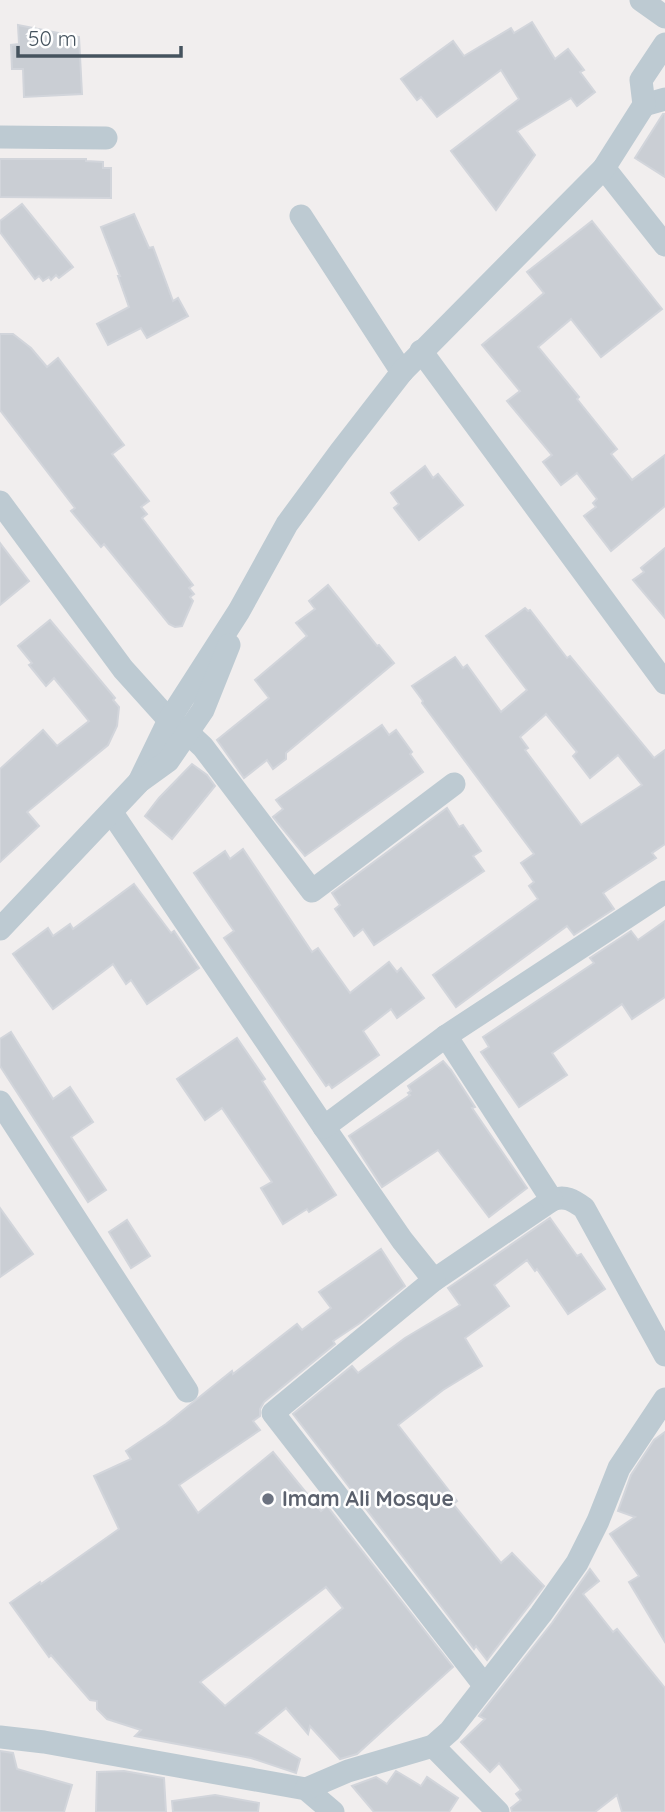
<svg xmlns="http://www.w3.org/2000/svg" width="665" height="1812" font-family="Quicksand,sans-serif">
  <rect width="100%" height="100%" fill="#f1eeee"/>
  <!-- building -->
  <g fill="#caced4" stroke="#d2d5db" stroke-width="2" fill-rule="evenodd">
    <polygon points="532,22 555,59 568,49 584,70 580,72 595,92 577,106 571,98 517,131 535,155 496,210 451,151 519,99 501,70 437,117 421,97 417,100 401,79 453,41 464,56 511,28 514,33"/>
    <polygon points="18,25 79,37 82,94 24,97 23,69 12,69 11,45 19,44"/>
    <polygon points="663,114 665,114 665,177 635,158"/>
    <polygon points="0,159 86,159 86,161 103,162 103,168 111,168 111,198 0,197"/>
    <polygon points="22,204 73,267 59,278 56,275 51,280 49,277 43,281 39,276 35,279 0,232 0,221"/>
    <polygon points="134,214 149,248 153,247 173,301 178,298 188,316 147,338 141,328 108,345 97,324 129,307 118,276 120,276 101,227"/>
    <polygon points="592,221 662,309 601,357 571,319 538,347 579,397 577,399 617,449 611,454 632,480 665,455 665,506 611,551 584,516 596,507 593,503 597,499 577,473 561,485 543,462 552,455 507,401 520,391 482,345 544,293 527,272"/>
    <polygon points="0,334 13,334 31,348 47,367 58,358 124,445 112,454 149,501 141,507 147,514 142,518 193,585 189,588 194,594 190,597 193,601 182,626 175,627 169,624 104,544 101,547 71,511 75,508 0,410"/>
    <polygon points="425,466 433,478 438,474 463,505 419,540 394,508 399,504 391,493"/>
    <polygon points="0,543 29,581 0,605"/>
    <polygon points="665,548 665,618 633,580 644,572 641,568"/>
    <polygon points="328,585 377,646 379,645 394,663 286,753 286,759 273,769 267,760 244,778 217,740 269,698 255,680 307,636 296,623 315,609 309,601"/>
    <path d="M525 608 528 611 530 610 567 658 570 656 654 758 665 750V844L652 853 656 858 603 893 614 909 574 935 567 926 456 1007 433 975 538 899 529 886 534 882 521 863 534 854 422 703 423 701 412 686 455 657 463 668 467 665 501 712 527 690 486 636ZM546 714 577 752 573 756 590 778 618 755 642 785 581 825 525 750 528 748 520 737Z"/>
    <polygon points="50,620 115,698 113,700 119,707 117,726 108,745 27,812 39,826 0,862 0,769 43,730 57,746 89,721 54,678 46,686 29,665 32,663 18,646"/>
    <polygon points="382,725 389,735 396,730 412,752 410,754 423,772 305,856 273,817 283,809 276,800"/>
    <polygon points="192,764 207,775 215,786 172,839 145,816 159,798"/>
    <polygon points="447,808 459,827 463,825 481,851 473,856 484,871 374,945 363,929 354,936 335,909 340,905 332,893"/>
    <polygon points="243,849 312,952 318,948 350,993 389,962 397,972 401,968 424,998 397,1018 391,1009 363,1031 379,1055 332,1088 329,1084 326,1086 224,938 234,931 194,873 225,851 230,859"/>
    <polygon points="134,884 171,933 174,931 199,968 147,1004 131,980 126,984 113,964 53,1009 13,954 48,928 53,936 70,924 73,929"/>
    <polygon points="665,921 665,997 632,1019 622,1004 552,1053 567,1075 519,1107 481,1052 489,1047 483,1037 594,963 590,958 631,931 638,940"/>
    <polygon points="11,1032 53,1099 70,1087 93,1122 71,1137 106,1190 88,1202 0,1066 0,1039"/>
    <polygon points="237,1038 265,1079 262,1081 336,1195 309,1212 307,1209 283,1224 261,1188 272,1182 222,1108 205,1120 177,1079"/>
    <polygon points="443,1061 451,1070 475,1107 472,1108 527,1188 489,1217 438,1150 382,1187 349,1136 410,1095 408,1093 411,1091 408,1086"/>
    <polygon points="0,1208 33,1254 0,1277"/>
    <polygon points="550,1218 577,1256 581,1254 605,1289 568,1314 537,1269 535,1271 527,1260 494,1285 509,1306 465,1338 482,1366 443,1390 398,1425 457,1501 453,1504 501,1563 512,1553 544,1586 487,1660 476,1646 474,1649 293,1414 352,1366 358,1373 405,1338 460,1305 448,1288"/>
    <polygon points="127,1220 150,1256 131,1268 109,1232"/>
    <path d="M381 1249 405 1286 360 1323 333 1341 335 1344 264 1402 260 1409V1416L253 1421 260 1430 179 1485 198 1513 273 1452 321 1511 327 1506 453 1667 357 1754 340 1759 310 1726 308 1734 286 1708 256 1733 300 1759 296 1773 251 1758 135 1736 141 1730 107 1719 97 1709V1701L90 1700 51 1655 49 1657 10 1603 40 1582 41 1584 119 1529 94 1476 131 1459 126 1451 166 1424 232 1371 233 1374 297 1324 302 1330 331 1308 319 1292ZM326 1587 343 1608 225 1706 200 1682Z"/>
    <polygon points="665,1432 665,1642 629,1582 639,1576 610,1534 635,1517 618,1511 631,1475 654,1440"/>
    <polygon points="590,1569 599,1581 583,1594 613,1632 617,1629 665,1688 665,1812 622,1812 617,1795 595,1812 512,1812 511,1808 521,1800 516,1794 521,1790 499,1763 490,1772 461,1742 485,1719 479,1716 552,1623"/>
    <polygon points="0,1751 13,1753 17,1769 72,1785 64,1812 0,1812"/>
    <polygon points="124,1771 164,1778 166,1812 96,1812 97,1772"/>
    <polygon points="396,1771 421,1786 427,1777 458,1798 449,1812 374,1812 352,1786 376,1777 387,1784"/>
    <polygon points="215,1795 259,1803 258,1812 173,1812 172,1801"/>
  </g>
  <g fill="none" stroke-linecap="round" stroke-linejoin="round">
    <!-- minor -->
    <g stroke="#bdcad2" stroke-width="23">
      <polyline points="641,0 665,17"/>
      <polyline points="644,105 665,99"/>
      <polyline points="0,137 106,138"/>
      <polyline points="604,168 665,245"/>
      <polyline points="301,216 402,372"/>
      <polyline points="421,351 665,683"/>
      <polyline points="0,502 123,669 169,720 187,732 203,747 312,891 454,784"/>
      <polyline points="139,782 169,720 239,611 287,524 340,452 402,372 604,168 644,105 641,80 665,44"/>
      <path d="M112 813 324 1127 402 1240 434 1280 552 1200C565 1195 573 1200 584 1208L665 1355"/>
      <polyline points="0,929 139,782 168,761 203,710 229,645"/>
      <polyline points="446,1036 552,1200"/>
      <polyline points="0,1102 187,1391"/>
      <polyline points="324,1127 446,1036 665,892"/>
      <polyline points="434,1280 273,1413 484,1685"/>
      <polyline points="0,1737 44,1742 306,1789 333,1812"/>
      <polyline points="433,1746 498,1812"/>
      <polyline points="306,1789 348,1771 433,1746 450,1731 541,1614 577,1563 598,1521 619,1468 665,1399"/>
    </g>
  </g>
  <!-- markers -->
  <circle fill="#6b7280" stroke="#fff" stroke-width="2.5" cx="268" cy="1499" r="7"/>
  <g text-anchor="middle" stroke-width="5" stroke-linejoin="round" paint-order="stroke">
    <!-- worship labels -->
    <g font-size="21" font-weight="bold" fill="#5b616d" stroke="#fff" text-anchor="start">
      <text x="282" y="1506">Imam Ali Mosque</text>
    </g>
  </g>
  <!-- scale -->
  <path d="M18 46v10h163v-10" fill="none" stroke="#45535e" stroke-width="3.5"/>
  <text x="28" y="46" font-size="21" fill="#45535e" stroke="#ffffff" stroke-width="5" paint-order="stroke">50 m</text>
</svg>
